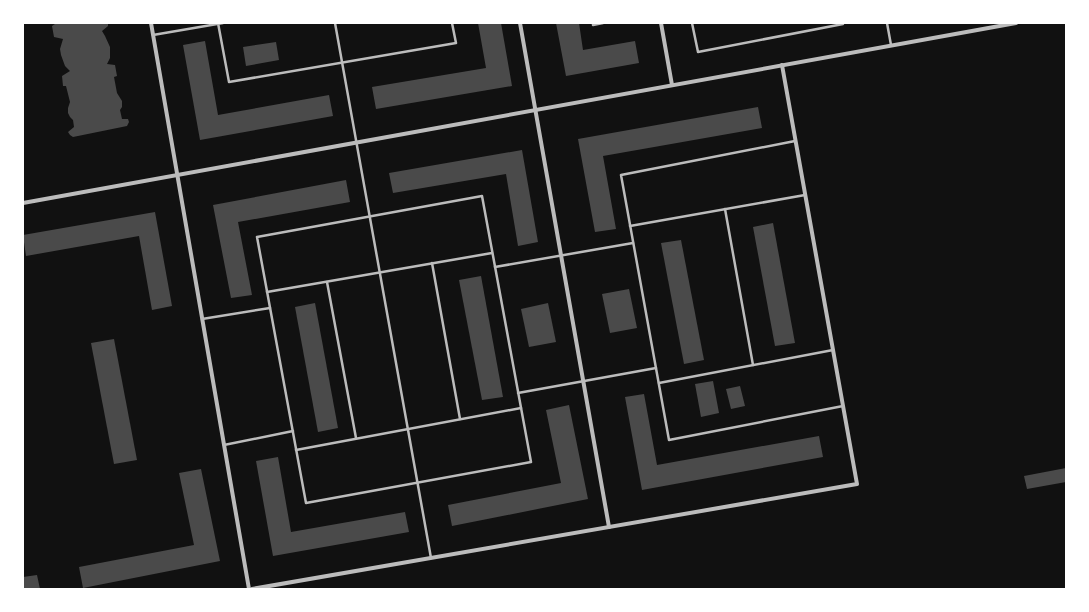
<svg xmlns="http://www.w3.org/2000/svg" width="1089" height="612" font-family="Ubuntu,sans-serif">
  <rect width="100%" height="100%" fill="#111"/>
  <!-- building -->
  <g fill="#4a4a4a">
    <polygon points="55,23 108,23 108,26 102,31 105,36 110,47 110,58 107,64 115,65 117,76 114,77 117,93 122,101 122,107 120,110 122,119 128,119 129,122 127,126 73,137 70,135 68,132 74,127 73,120 70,117 68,113 68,108 70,102 66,86 63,86 62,76 70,71 65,66 61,55 60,49 63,39 54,37 52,26 55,24"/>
    <polygon points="478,23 501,23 512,86 376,109 372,87 486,68"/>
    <polygon points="556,23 579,23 583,50 635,41 639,63 566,76"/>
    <polygon points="205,41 218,115 329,95 333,116 200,140 183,45"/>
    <polygon points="276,42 279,60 246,66 243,47"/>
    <polygon points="758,107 762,128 603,156 616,229 595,232 578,139"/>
    <polygon points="522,150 538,242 518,246 506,174 393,193 389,173"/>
    <polygon points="346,180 350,202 238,222 252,295 231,298 213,205"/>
    <polygon points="155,212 172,306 152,310 139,236 26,256 23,235"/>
    <polygon points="773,223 795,343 775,346 753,227"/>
    <polygon points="681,240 704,360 684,364 661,243"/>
    <polygon points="481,276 503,397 482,400 459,280"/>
    <polygon points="629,289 637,328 610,333 602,294"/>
    <polygon points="315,303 338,428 318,432 295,307"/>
    <polygon points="548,303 556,342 529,347 521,309"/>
    <polygon points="114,339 137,460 114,464 91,343"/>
    <polygon points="713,381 719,413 701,417 695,384"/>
    <polygon points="740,386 745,406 731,409 726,389"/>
    <polygon points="644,394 657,465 819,436 823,457 642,490 625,397"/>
    <polygon points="569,405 588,499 452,526 448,505 561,483 546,410"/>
    <polygon points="278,457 291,532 405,512 409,532 273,556 256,461"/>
    <polygon points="1066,468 1066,482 1027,489 1024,476"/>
    <polygon points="201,469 220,561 83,588 79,567 194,545 179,473"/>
    <polygon points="37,575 40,589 23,589 23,577"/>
  </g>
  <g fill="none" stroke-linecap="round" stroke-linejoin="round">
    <!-- service -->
    <g stroke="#bcbcbc" stroke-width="2.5">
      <polyline points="218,23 229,82 456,43 452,23"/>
      <polyline points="335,23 431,558"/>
      <polyline points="593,23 593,25 603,23"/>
      <polyline points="692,23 698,52 843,24 843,23"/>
      <polyline points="887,23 891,45"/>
      <polyline points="153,35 223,23"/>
      <polyline points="795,141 621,175 669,440 843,406"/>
      <polygon points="482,196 531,462 306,503 257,237"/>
      <polyline points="725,209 753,365"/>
      <polyline points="630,226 805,195"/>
      <polyline points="432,263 460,419"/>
      <polyline points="495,267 633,243"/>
      <polyline points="327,282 356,438"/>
      <polyline points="267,292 492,253"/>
      <polyline points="202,319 270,308"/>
      <polyline points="659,383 833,350"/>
      <polyline points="518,393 656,368"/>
      <polyline points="224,445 293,431"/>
      <polyline points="296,450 521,408"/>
    </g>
    <!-- minor -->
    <g stroke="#bcbcbc" stroke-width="4">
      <polyline points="151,23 249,589"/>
      <polyline points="520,23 609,527"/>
      <polyline points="661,23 672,85"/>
      <polyline points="23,203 1016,23"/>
      <polyline points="252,589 857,484 782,65"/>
    </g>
  </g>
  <!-- border -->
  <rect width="1089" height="612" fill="none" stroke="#ffffff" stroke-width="48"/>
</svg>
